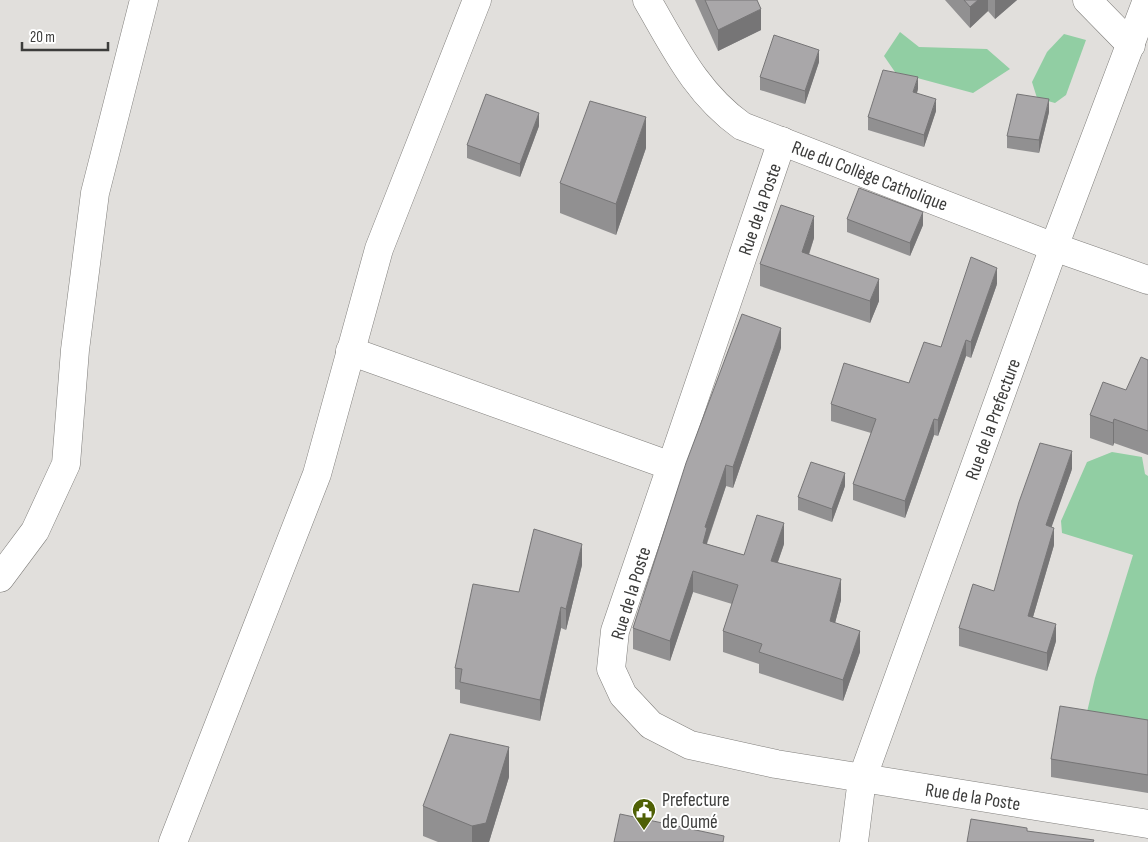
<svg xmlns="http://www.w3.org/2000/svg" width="1148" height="842" font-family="'Sofia Sans Condensed',sans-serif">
  <rect width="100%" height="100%" fill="#e1dfdc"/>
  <!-- green -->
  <g fill="#91cea3">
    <polygon points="900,32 919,47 987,49 1010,69 973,93 895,72 884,56"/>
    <polygon points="1064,34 1086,40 1066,95 1055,103 1037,98 1032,82 1047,52"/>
    <polygon points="1112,452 1142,457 1145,474 1148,476 1148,730 1087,712 1095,678 1133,555 1062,533 1061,521 1087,462"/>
  </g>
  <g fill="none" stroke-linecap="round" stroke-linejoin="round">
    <!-- minor casing -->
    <g stroke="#807f7c" stroke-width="29">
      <g id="minor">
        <path d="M647 0C675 48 696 93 742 126L1054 247 1148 280"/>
        <polyline points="1087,0 1131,45"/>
        <polyline points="782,141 615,631 611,669 623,695 651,725 690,745 776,764 1148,824"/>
        <polyline points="350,351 671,466"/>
        <polyline points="0,578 35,531 66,464 75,350 95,193 144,0"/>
        <polyline points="173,842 317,474 379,249 477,0"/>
        <polyline points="854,842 862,779 1054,247 1147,0"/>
      </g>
    </g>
    <!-- minor -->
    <use href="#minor" stroke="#fff" stroke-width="28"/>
  </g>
  <!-- wall -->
  <g fill="#919091">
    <polygon points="695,0 757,0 761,30 718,51"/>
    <polygon points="945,0 1017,0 995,19 988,11 970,28"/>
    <polygon points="819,62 805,104 760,90 760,77"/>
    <polygon points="918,89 917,93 936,111 924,147 868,130 868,117"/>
    <polygon points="1049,112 1039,153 1007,148 1007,136"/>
    <polygon points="539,126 520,177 467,158 467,145"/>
    <polygon points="646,148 616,235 560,213 560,183"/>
    <polygon points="847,219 923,225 910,256 847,232"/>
    <polygon points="814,238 809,255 879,301 870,323 760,286 760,264"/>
    <polygon points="997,284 971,358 966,356 938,436 934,435 905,518 853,500 853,484 871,433 831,421 831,404 909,383"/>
    <polygon points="781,348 733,488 726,486 707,544 744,555 784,544 778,562 841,600 835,623 860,652 843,701 759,673 759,664 723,652 723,631 732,604 693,592 670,661 633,649 633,628"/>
    <polygon points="1148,360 1148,455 1114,443 1113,446 1090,438 1090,415 1126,390"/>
    <polygon points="1072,469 1051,527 1054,545 1033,617 1056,641 1047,671 959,646 959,628 994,591"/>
    <polygon points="845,486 832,522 798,510 798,497"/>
    <polygon points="582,565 566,630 561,628 540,721 460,703 460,690 455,689 455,668 519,592"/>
    <polygon points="1148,720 1148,793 1051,777 1051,759"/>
    <polygon points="509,777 489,842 438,842 423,836 423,806"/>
  </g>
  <!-- shaded-wall -->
  <g fill="#767576">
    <polygon points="978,0 988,0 988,11 970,28 970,7"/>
    <polygon points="995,0 1017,0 995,19"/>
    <polygon points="761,9 761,30 718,51 718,30"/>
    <polygon points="819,50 819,62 805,104 805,91"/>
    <polygon points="918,77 918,89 913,104 913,92"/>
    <polygon points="936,99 936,111 924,147 924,135"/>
    <polygon points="1049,99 1049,112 1039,153 1039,140"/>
    <polygon points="539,113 539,126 520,177 520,164"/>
    <polygon points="646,117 646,148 616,235 616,204"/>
    <polygon points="923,212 923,225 910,256 910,243"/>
    <polygon points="814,216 814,238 802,274 802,252"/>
    <polygon points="997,268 997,284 971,358 971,342"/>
    <polygon points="879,279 879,301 870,323 870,301"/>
    <polygon points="781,328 781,348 733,488 733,467"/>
    <polygon points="966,340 966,356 938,436 938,420"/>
    <polygon points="934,419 934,435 905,518 905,501"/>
    <polygon points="1114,419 1114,443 1113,446 1113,423"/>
    <polygon points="1072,451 1072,469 1046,543 1046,525"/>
    <polygon points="726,465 726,486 707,542 707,549 703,543 705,527"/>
    <polygon points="845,473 845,486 832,522 832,509"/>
    <polygon points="784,523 784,544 771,581 771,561"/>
    <polygon points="1054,528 1054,545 1028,634 1028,616"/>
    <polygon points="582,544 582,565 566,630 566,609"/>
    <polygon points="693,571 693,592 670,661 670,641"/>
    <polygon points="841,579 841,600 830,642 830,621"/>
    <polygon points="561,607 561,628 540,721 540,700"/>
    <polygon points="1056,624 1056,641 1047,671 1047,653"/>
    <polygon points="860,631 860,652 843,701 843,680"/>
    <polygon points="509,747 509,777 489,842 472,842 472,826"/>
  </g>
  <!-- building -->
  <g fill="#a9a7a9" stroke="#767576">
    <polygon points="705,0 757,0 761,9 718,30"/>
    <polygon points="964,0 978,0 970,7"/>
    <polygon points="774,35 819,50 805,91 760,77"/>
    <polygon points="883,70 918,77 913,92 936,99 924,135 868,117"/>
    <polygon points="486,94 539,113 520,164 467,145"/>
    <polygon points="1017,94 1049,99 1039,140 1007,136"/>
    <polygon points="590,101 646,117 616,204 560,183"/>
    <polygon points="859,188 923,212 910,243 847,219"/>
    <polygon points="781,205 814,216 802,252 879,279 870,301 760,264"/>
    <polygon points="971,257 997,268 971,342 966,340 938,420 934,419 905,501 853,484 876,419 831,404 844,363 909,383 924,342 941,347"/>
    <polygon points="742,314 781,328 733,467 726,465 705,527 707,528 703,543 744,555 757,515 784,523 771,561 841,579 830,621 860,631 843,680 759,652 762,644 723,631 738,585 693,571 670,641 633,628 686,463"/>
    <polygon points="1141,357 1148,360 1148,431 1114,419 1113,423 1090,415 1103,382 1126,390"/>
    <polygon points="1040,443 1072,451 1046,525 1054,528 1028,616 1056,624 1047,653 959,628 973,584 994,591 1019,502"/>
    <polygon points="811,462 845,473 832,509 798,497"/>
    <polygon points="534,529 582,544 566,609 561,607 540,700 460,682 462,669 455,668 473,584 519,592"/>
    <polygon points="1060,706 1148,720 1148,775 1051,759"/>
    <polygon points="450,734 509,747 486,823 472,826 423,806"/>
    <polygon points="620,814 724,836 723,842 614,842"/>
    <polygon points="971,819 1027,828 1027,831 1094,840 1093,842 967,842"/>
  </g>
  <!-- icons -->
  <defs>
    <g id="civic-pin" transform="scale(1.25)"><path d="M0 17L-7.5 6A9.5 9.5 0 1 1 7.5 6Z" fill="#4f6005" stroke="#fff"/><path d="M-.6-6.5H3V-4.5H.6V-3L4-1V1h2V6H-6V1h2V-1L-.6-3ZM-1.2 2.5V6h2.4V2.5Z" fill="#fff"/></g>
  </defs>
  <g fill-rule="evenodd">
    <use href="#civic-pin" x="644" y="810"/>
  </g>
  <g text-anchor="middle" stroke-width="4" stroke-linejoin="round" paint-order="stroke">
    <!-- street labels -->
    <g font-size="19" fill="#3c3c3b" stroke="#fff">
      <text transform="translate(870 175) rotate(21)" y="7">Rue du Collège Catholique</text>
      <text transform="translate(759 209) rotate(-71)" y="7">Rue de la Poste</text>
      <text transform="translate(992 419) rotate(-70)" y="7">Rue de la Prefecture</text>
      <text transform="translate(630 593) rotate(-73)" y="7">Rue de la Poste</text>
      <text transform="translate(973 796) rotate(9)" y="7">Rue de la Poste</text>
    </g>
    <!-- poi labels -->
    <g font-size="19" fill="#3c3c3b" stroke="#fff" text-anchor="start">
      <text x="662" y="806">Prefecture<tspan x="662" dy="22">de Oumé</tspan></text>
    </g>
  </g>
  <!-- scale -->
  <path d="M22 42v8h86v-8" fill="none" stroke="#3c3c3b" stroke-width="2.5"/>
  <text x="30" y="42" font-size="15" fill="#3c3c3b" stroke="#ffffff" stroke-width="4" paint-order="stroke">20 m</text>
</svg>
